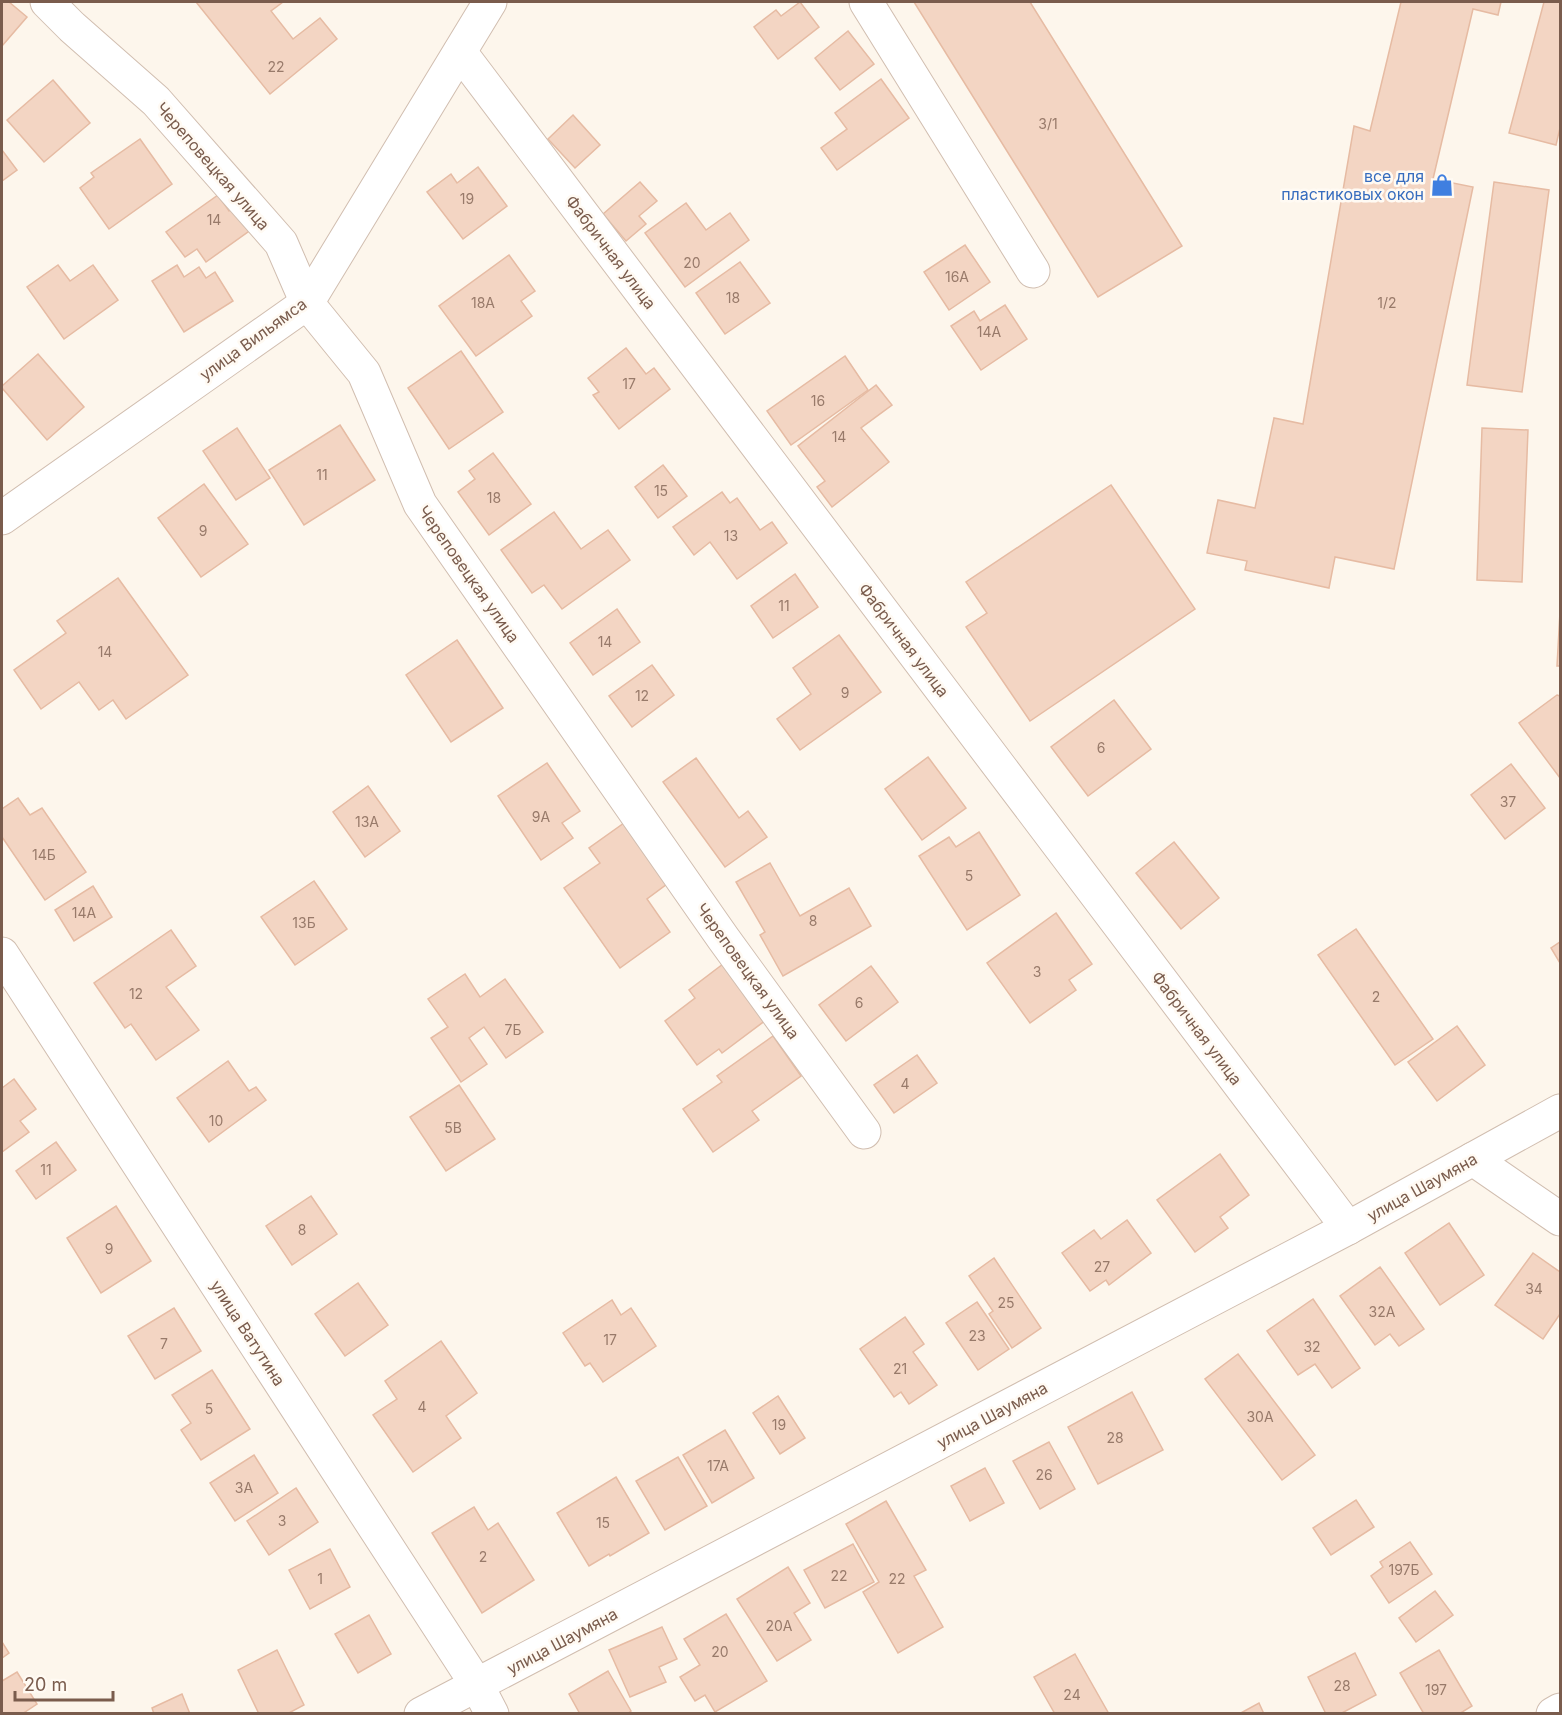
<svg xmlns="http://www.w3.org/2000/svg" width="1562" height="1715" font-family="Inter,sans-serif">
  <rect width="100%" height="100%" fill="#fdf6ec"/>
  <!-- building -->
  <g fill="#f3d5c3" stroke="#e6bba3" stroke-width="1.5">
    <polygon points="2,2 9,2 27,17 2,46"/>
    <polygon points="196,2 283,2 271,11 293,39 320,18 337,39 270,94"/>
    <polygon points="800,2 819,27 778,59 754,27 776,10 781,16"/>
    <polygon points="914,2 1030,2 1182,246 1098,297"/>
    <polygon points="1401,2 1501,2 1498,15 1473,9 1433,179 1473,187 1394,569 1335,557 1329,588 1245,570 1247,561 1207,553 1218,500 1255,508 1274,418 1303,424 1354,126 1370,131"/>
    <polygon points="1544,2 1560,2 1560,128 1556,145 1509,133"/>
    <polygon points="848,31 874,64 840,90 815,58"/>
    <polygon points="881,79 909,118 837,170 821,148 847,129 835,113"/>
    <polygon points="53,80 90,123 44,162 7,120"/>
    <polygon points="573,115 600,145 575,168 548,139"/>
    <polygon points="140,139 172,184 109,229 80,188 94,177 91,173"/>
    <polygon points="2,150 17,170 2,181"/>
    <polygon points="478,167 507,206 463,239 427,192 451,174 457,183"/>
    <polygon points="640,182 657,201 639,216 646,224 626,241 603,214"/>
    <polygon points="1494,182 1549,190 1522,392 1467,385"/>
    <polygon points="218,195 229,211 235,206 252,229 206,262 197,249 185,257 166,232"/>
    <polygon points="686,203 706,230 730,213 749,240 685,287 645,233"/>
    <polygon points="965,245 990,282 949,310 924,272"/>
    <polygon points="509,255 535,291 521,301 532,316 476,356 439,306"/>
    <polygon points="740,262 770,303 725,334 696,293"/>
    <polygon points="58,265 70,281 93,265 118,300 64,339 27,287"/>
    <polygon points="177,265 184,277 199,267 206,278 215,272 233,301 184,332 152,281"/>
    <polygon points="1005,305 1027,339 981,370 951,326 974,311 980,321"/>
    <polygon points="626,348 646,374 654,368 670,389 619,429 593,395 599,392 588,378"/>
    <polygon points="461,351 503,412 449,449 408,388"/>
    <polygon points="38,354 84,407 47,440 2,388 2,386"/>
    <polygon points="845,356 868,390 791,445 767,411"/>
    <polygon points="876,385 892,405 861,428 889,462 832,507 817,487 825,481 798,446"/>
    <polygon points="340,425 375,480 304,525 269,470"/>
    <polygon points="237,428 270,478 236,500 203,451"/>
    <polygon points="1482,428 1528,430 1522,582 1477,580"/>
    <polygon points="493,453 531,504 489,535 458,492 475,479 469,471"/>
    <polygon points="663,465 687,496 658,518 635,487"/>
    <polygon points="204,484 248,544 201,577 158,518"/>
    <polygon points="1111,485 1195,609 1030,721 966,627 987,613 966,582"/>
    <polygon points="722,492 730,503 737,498 760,530 772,522 787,543 737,579 710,542 694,555 673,527"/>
    <polygon points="554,512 581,549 608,530 630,560 562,609 544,585 532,593 501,550"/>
    <polygon points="795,574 818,607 773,638 751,606"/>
    <polygon points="118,578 188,675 126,719 113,700 99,710 79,682 41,709 14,670 66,633 57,621"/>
    <polygon points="617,609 640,642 593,675 570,643"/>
    <polygon points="1560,612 1560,666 1557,666"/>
    <polygon points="839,635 881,692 800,750 777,719 811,694 793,668"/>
    <polygon points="457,640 503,708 451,742 406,675"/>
    <polygon points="652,665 674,695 632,727 609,696"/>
    <polygon points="1557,695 1560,696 1560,778 1519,723"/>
    <polygon points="1114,700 1151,749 1088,796 1051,747"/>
    <polygon points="928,757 966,808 922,840 885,789"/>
    <polygon points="696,758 739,818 748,811 767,837 725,867 663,782"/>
    <polygon points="547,763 580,811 562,823 573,838 541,860 498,796"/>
    <polygon points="1511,764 1545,808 1505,839 1471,795"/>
    <polygon points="368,786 400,831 365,857 333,812"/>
    <polygon points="18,798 30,815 42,808 86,872 45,900 2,837 2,809"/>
    <polygon points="624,823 667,884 647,899 670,932 620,968 564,888 600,863 589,848"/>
    <polygon points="979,832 1020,895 967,930 919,856 949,837 956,847"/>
    <polygon points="1174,842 1219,898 1181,929 1136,873"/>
    <polygon points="770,863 800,916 849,888 871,926 783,976 760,935 765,932 736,882"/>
    <polygon points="314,881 347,929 295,965 261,917"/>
    <polygon points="93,886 112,917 74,941 55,910"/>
    <polygon points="1056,913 1092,964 1069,980 1076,990 1030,1023 987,963"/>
    <polygon points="1356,929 1433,1039 1395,1065 1318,955"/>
    <polygon points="171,930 196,966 166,987 199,1030 156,1060 131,1024 125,1028 94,983"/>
    <polygon points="1560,942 1560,963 1551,948"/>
    <polygon points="723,964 766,1020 722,1053 719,1049 697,1065 665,1021 695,998 689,990"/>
    <polygon points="871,966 898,1002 846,1041 819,1005"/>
    <polygon points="465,974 480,997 505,979 543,1032 506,1058 484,1027 469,1038 487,1064 461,1082 431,1038 448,1027 428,999"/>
    <polygon points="1457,1026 1485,1065 1437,1101 1408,1062"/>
    <polygon points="773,1036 801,1076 752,1111 759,1120 713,1152 683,1109 722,1082 717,1076"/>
    <polygon points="917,1055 937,1083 894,1113 874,1085"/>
    <polygon points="228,1061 249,1091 256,1087 266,1100 209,1142 177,1098"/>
    <polygon points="14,1079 36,1109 20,1121 29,1132 2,1152 2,1088"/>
    <polygon points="459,1085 495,1139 446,1171 410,1117"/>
    <polygon points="56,1142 76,1170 36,1199 16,1171"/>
    <polygon points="1220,1154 1249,1195 1220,1217 1228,1228 1195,1252 1157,1200"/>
    <polygon points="311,1196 337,1234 292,1265 266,1226"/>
    <polygon points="116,1206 151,1261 101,1293 67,1238"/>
    <polygon points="1127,1220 1151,1253 1109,1285 1106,1280 1090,1291 1062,1253 1094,1230 1101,1239"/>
    <polygon points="1449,1223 1484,1275 1440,1305 1405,1253"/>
    <polygon points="1533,1253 1560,1272 1560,1314 1543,1339 1495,1305"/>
    <polygon points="994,1258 1041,1328 1012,1348 989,1314 993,1311 969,1276"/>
    <polygon points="1380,1267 1424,1329 1399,1346 1390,1334 1375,1345 1340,1296"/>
    <polygon points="358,1283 388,1325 345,1356 315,1314"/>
    <polygon points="1313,1299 1360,1368 1332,1388 1315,1364 1298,1375 1267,1331"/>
    <polygon points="612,1300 621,1315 631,1308 656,1346 603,1382 590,1363 585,1366 563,1333"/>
    <polygon points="977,1302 1009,1349 978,1370 946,1323"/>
    <polygon points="174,1308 201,1351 155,1379 128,1336"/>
    <polygon points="905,1317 924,1344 913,1352 937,1385 909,1404 901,1392 894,1397 860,1349"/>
    <polygon points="441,1341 477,1393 446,1416 461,1438 413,1472 373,1415 397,1399 385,1381"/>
    <polygon points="1238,1354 1315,1455 1282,1480 1205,1379"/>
    <polygon points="212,1370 250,1429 201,1460 181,1430 191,1423 172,1395"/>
    <polygon points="1132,1392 1163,1450 1098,1484 1068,1427"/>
    <polygon points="778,1396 805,1438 780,1454 753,1413"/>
    <polygon points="725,1430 754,1478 712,1503 683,1455"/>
    <polygon points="1049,1442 1075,1489 1040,1509 1013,1461"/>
    <polygon points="254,1455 278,1493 235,1521 210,1483"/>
    <polygon points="678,1457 707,1506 665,1530 636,1481"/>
    <polygon points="985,1468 1004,1503 970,1521 951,1486"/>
    <polygon points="616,1477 649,1533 610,1556 609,1554 589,1566 557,1513"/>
    <polygon points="296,1488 318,1522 269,1555 247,1521"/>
    <polygon points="1356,1500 1374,1527 1331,1555 1313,1528"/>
    <polygon points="886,1501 926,1570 914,1576 943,1627 898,1653 863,1592 879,1582 846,1524"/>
    <polygon points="474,1507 488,1530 498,1523 534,1580 482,1613 432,1533"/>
    <polygon points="1410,1542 1432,1574 1389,1603 1371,1576 1383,1567 1380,1562"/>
    <polygon points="853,1544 874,1582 825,1608 804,1570"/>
    <polygon points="330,1549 350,1587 310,1609 289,1570"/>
    <polygon points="788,1567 810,1603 794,1613 811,1640 777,1661 737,1599"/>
    <polygon points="1435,1591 1453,1615 1416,1642 1399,1618"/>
    <polygon points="726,1614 767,1681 715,1712 705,1695 695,1701 680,1677 700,1665 684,1639"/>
    <polygon points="369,1615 391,1654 358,1673 335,1634"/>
    <polygon points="662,1627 677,1659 659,1667 666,1682 630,1697 609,1650"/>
    <polygon points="2,1642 9,1653 2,1658"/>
    <polygon points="277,1650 304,1705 287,1714 259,1714 238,1670"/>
    <polygon points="1439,1650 1472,1706 1459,1714 1424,1714 1400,1673"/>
    <polygon points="1355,1653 1376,1695 1340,1714 1326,1714 1308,1677"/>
    <polygon points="1075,1654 1109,1714 1055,1714 1034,1677"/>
    <polygon points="608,1671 631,1711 627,1714 580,1714 569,1694"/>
    <polygon points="17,1672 37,1704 22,1714 2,1714 2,1681"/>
    <polygon points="182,1694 190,1714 154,1714 152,1708"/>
    <polygon points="1259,1703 1264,1714 1239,1714"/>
  </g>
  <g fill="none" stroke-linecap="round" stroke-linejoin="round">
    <!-- minor casing -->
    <g stroke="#d1beb0" stroke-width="35">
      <g id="minor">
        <polyline points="47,2 72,27 156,101 281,243 307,303 364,373 420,504 723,938 864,1132"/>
        <polyline points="866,2 1033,271"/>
        <polyline points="460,52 1348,1228"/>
        <polyline points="2,518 307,303 490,2"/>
        <polyline points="2,954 477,1685 492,1714"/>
        <polyline points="1473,1159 1560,1219"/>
        <polyline points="421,1714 1348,1228 1560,1111"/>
        <polyline points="1553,1714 1560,1710"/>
      </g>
    </g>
    <!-- minor -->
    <use href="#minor" stroke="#fff" stroke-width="33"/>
  </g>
  <!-- icons -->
  <defs>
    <g id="shop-bare" transform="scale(1.8)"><path d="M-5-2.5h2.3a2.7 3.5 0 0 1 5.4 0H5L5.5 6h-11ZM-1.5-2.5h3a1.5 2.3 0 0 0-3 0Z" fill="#3f7fe0" stroke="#fffaf3" stroke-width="2.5" paint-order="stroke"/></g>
  </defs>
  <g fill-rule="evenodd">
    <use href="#shop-bare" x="1442" y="185"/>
  </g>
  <g text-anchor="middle" stroke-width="5" stroke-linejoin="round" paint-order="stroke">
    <!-- number labels -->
    <g font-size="14" fill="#987a6a">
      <text x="276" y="72">22</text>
      <text x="1048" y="129">3/1</text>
      <text x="467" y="204">19</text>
      <text x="214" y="225">14</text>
      <text x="692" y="268">20</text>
      <text x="957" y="282">16А</text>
      <text x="733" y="303">18</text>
      <text x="483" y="308">18А</text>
      <text x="1387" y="308">1/2</text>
      <text x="989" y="337">14А</text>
      <text x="629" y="389">17</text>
      <text x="818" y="406">16</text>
      <text x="839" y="442">14</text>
      <text x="322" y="480">11</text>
      <text x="661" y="496">15</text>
      <text x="494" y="503">18</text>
      <text x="203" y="536">9</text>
      <text x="731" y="541">13</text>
      <text x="784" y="611">11</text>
      <text x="605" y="647">14</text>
      <text x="105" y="657">14</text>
      <text x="845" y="698">9</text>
      <text x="642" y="701">12</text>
      <text x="1101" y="753">6</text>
      <text x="1508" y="807">37</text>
      <text x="541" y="822">9А</text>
      <text x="367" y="827">13А</text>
      <text x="44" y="860">14Б</text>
      <text x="969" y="881">5</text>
      <text x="84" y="918">14А</text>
      <text x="813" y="926">8</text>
      <text x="304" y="928">13Б</text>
      <text x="1037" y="977">3</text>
      <text x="136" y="999">12</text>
      <text x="1376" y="1002">2</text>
      <text x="859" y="1008">6</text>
      <text x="513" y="1035">7Б</text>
      <text x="905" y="1089">4</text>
      <text x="216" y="1126">10</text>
      <text x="453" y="1133">5В</text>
      <text x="46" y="1175">11</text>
      <text x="302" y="1235">8</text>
      <text x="109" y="1254">9</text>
      <text x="1102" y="1272">27</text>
      <text x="1534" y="1294">34</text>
      <text x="1006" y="1308">25</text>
      <text x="1382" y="1317">32А</text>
      <text x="977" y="1341">23</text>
      <text x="610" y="1345">17</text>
      <text x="164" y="1349">7</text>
      <text x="1312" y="1352">32</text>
      <text x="900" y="1374">21</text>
      <text x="422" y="1412">4</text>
      <text x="209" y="1414">5</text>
      <text x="1260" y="1422">30А</text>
      <text x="779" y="1430">19</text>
      <text x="1115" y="1443">28</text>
      <text x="718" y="1471">17А</text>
      <text x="1044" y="1480">26</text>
      <text x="244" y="1493">3А</text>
      <text x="282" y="1526">3</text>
      <text x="603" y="1528">15</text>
      <text x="483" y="1562">2</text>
      <text x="1404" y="1575">197Б</text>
      <text x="839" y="1581">22</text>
      <text x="320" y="1584">1</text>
      <text x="897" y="1584">22</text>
      <text x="779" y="1631">20А</text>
      <text x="720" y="1657">20</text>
      <text x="1342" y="1691">28</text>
      <text x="1436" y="1695">197</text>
      <text x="1072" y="1700">24</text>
    </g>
    <!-- street labels -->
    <g font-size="16" fill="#7a5c4d" stroke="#fffaf3">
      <text transform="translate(213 166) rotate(49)" y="6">Череповецкая улица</text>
      <text transform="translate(611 252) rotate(53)" y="6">Фабричная улица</text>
      <text transform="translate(253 339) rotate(-36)" y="6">улица Вильямса</text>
      <text transform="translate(469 574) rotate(55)" y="6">Череповецкая улица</text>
      <text transform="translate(904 640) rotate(53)" y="6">Фабричная улица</text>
      <text transform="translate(748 971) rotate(54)" y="6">Череповецкая улица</text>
      <text transform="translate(1197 1028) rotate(53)" y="6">Фабричная улица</text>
      <text transform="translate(1422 1187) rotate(-29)" y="6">улица Шаумяна</text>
      <text transform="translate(248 1333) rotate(57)" y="6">улица Ватутина</text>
      <text transform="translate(992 1415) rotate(-28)" y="6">улица Шаумяна</text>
      <text transform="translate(562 1641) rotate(-28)" y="6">улица Шаумяна</text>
    </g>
    <!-- shop labels -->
    <g font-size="16" fill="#366cbe" stroke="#fffaf3" text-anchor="end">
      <text x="1424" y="182">все для<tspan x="1424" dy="18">пластиковых окон</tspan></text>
    </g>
  </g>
  <!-- border -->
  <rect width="1562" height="1715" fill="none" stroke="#7a5c4d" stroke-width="6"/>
  <!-- scale -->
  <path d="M15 1691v9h98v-9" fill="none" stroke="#7a5c4d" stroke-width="3"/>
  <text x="24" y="1691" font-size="18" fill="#7a5c4d" stroke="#fffaf3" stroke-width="4.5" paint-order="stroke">20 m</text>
</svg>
